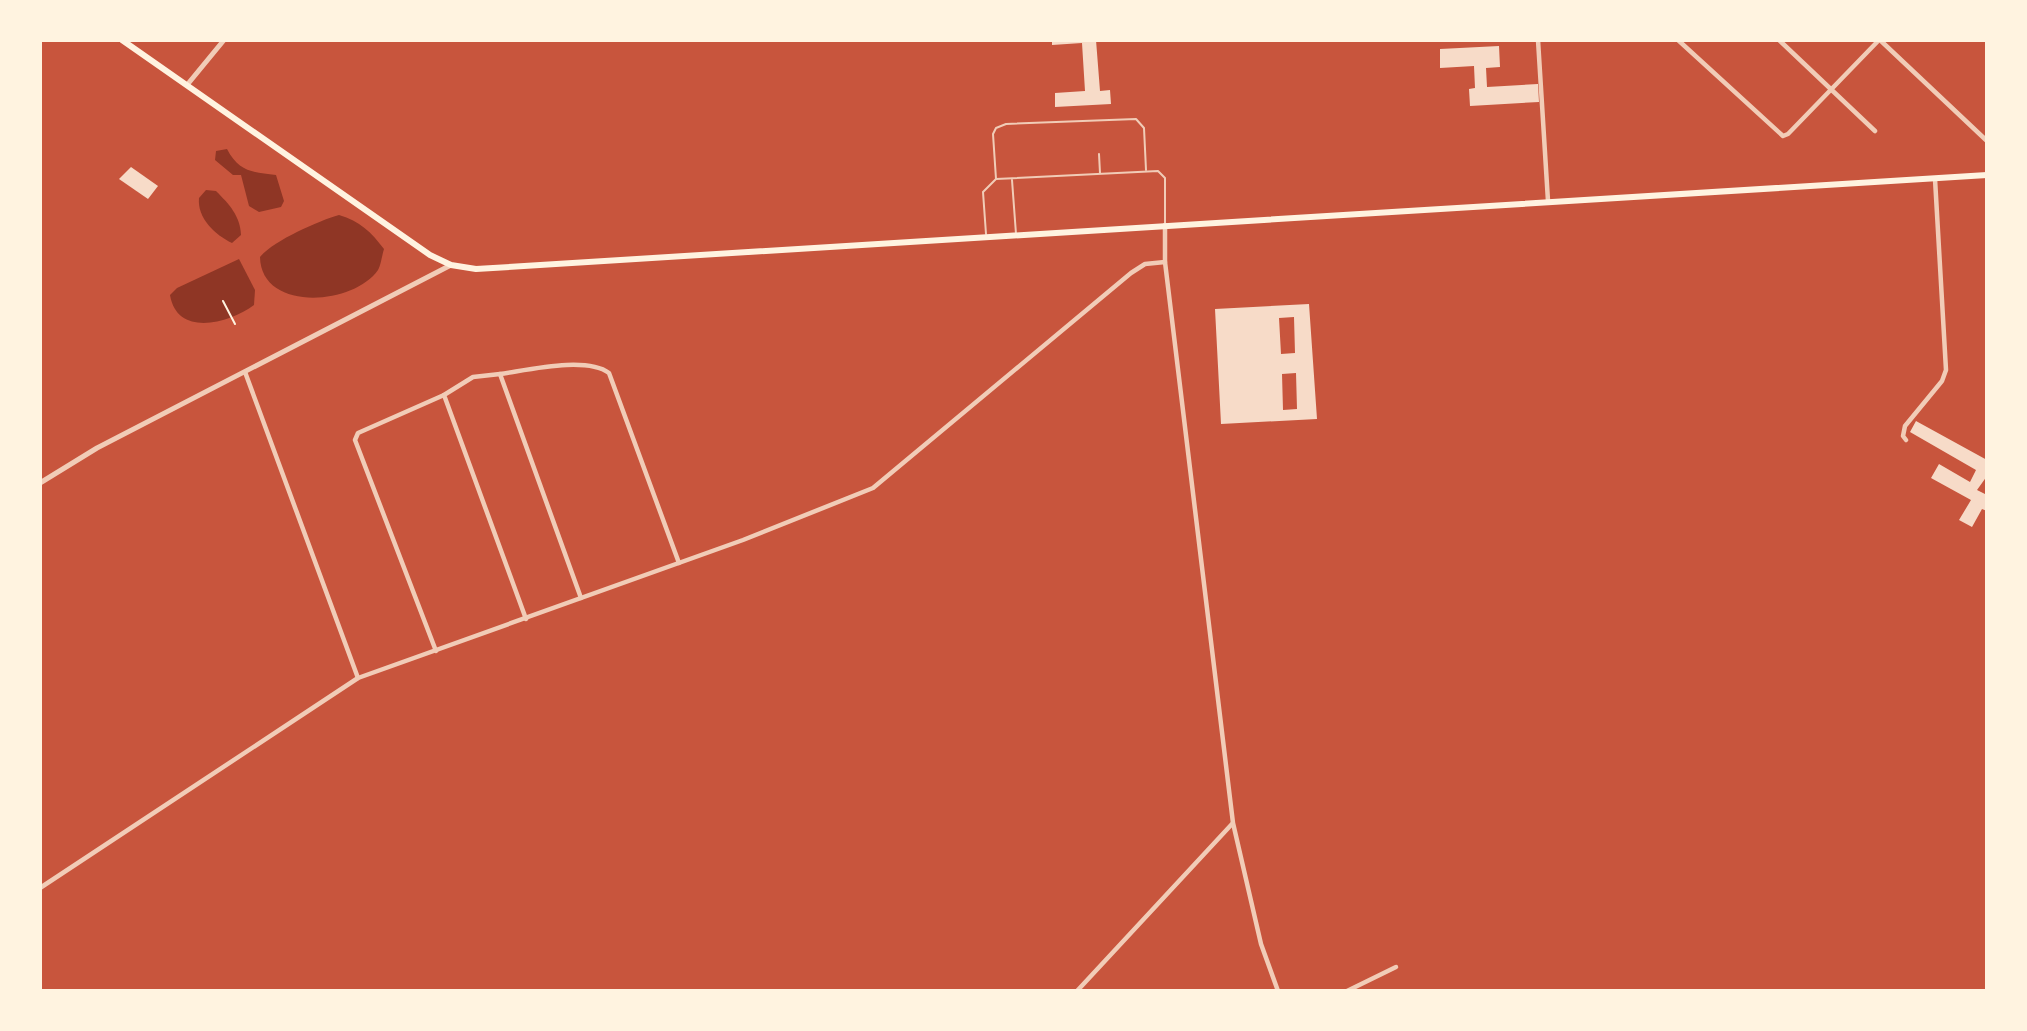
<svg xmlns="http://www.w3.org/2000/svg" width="2027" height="1031" font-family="Manrope,sans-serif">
  <rect width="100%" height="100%" fill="#c8553d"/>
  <!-- water -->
  <g fill="#8f3625">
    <path d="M227 149C239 172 252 172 276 175L284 201 281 207 259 212 249 206 241 175H233L215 160 216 151Z"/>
    <path d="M206 190 216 191C230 205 240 216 241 235L232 243C215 235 197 218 199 198Z"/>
    <path d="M339 215C360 221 371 232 384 249 382 255 381 265 378 270 353 306 261 312 260 257 273 241 318 221 339 215Z"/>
    <path d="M239 259 255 290 254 305C230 323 177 338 170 295L177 288Z"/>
  </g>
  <!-- building -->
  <g fill="#f7dbc8" fill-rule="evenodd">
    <polygon points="1052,40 1096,40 1100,91 1110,90 1111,104 1055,107 1055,93 1085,91 1082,43 1052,45"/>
    <polygon points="1499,46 1500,67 1486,68 1487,87 1538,84 1539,102 1470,106 1469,89 1475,88 1474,66 1440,68 1440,49"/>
    <polygon points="131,167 158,186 148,199 119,179"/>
    <path d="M1309 304 1317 419 1221 424 1215 309ZM1294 317 1295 353 1281 354 1279 318ZM1296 373 1297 409 1283 410 1282 374Z"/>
    <polygon points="1916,421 1987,460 1987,476 1977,490 1987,495 1987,511 1982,509 1972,527 1959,520 1971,500 1931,478 1939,464 1970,482 1976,470 1910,432"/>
  </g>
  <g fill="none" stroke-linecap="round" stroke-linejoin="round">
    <!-- path -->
    <polyline stroke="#fff3e0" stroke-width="2" points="223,301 235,324"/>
    <!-- service -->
    <g stroke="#f1ccb7" stroke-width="2">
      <polyline points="1099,154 1100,173"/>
      <polyline points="996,179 993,134 996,128 1006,124 1136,119 1144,128 1146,170"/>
      <polyline points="1012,180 1016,234"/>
      <polyline points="986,234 983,192 996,179 1158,171 1165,178 1165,223"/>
    </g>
    <!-- minor -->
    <g stroke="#f1ccb7" stroke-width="4.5">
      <polyline points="1538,40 1548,201"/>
      <polyline points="1678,40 1783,136 1788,134 1879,40"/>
      <polyline points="1779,40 1875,131"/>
      <polyline points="1880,40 1987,141"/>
      <polyline points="1165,225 1165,262 1233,823 1261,944 1278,991"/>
      <polyline points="245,372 358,678"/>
      <polyline points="500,374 473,377 444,395 526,619"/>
      <polyline points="1906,440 1903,436 1905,426 1942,381 1946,370 1935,179"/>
      <path d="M581 598 500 374C528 370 586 356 609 373L679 563"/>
      <polyline points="436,651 355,440 358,433 444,395"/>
      <polyline points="40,888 358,678 743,540 873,488 1131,273 1145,264 1165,262"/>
      <polyline points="1077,991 1232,824"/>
      <polyline points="1347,991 1396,967"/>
    </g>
    <!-- tertiary -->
    <g stroke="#f1ccb7" stroke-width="5">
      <polyline points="187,85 224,40"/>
      <polyline points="40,483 97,448 451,265"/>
    </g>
    <!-- secondary -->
    <polyline stroke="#fff3e0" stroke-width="6" points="122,40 430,255 451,265 476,269 1987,175"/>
  </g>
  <!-- border -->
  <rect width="2027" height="1031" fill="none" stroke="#fff3e0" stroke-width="84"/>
</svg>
